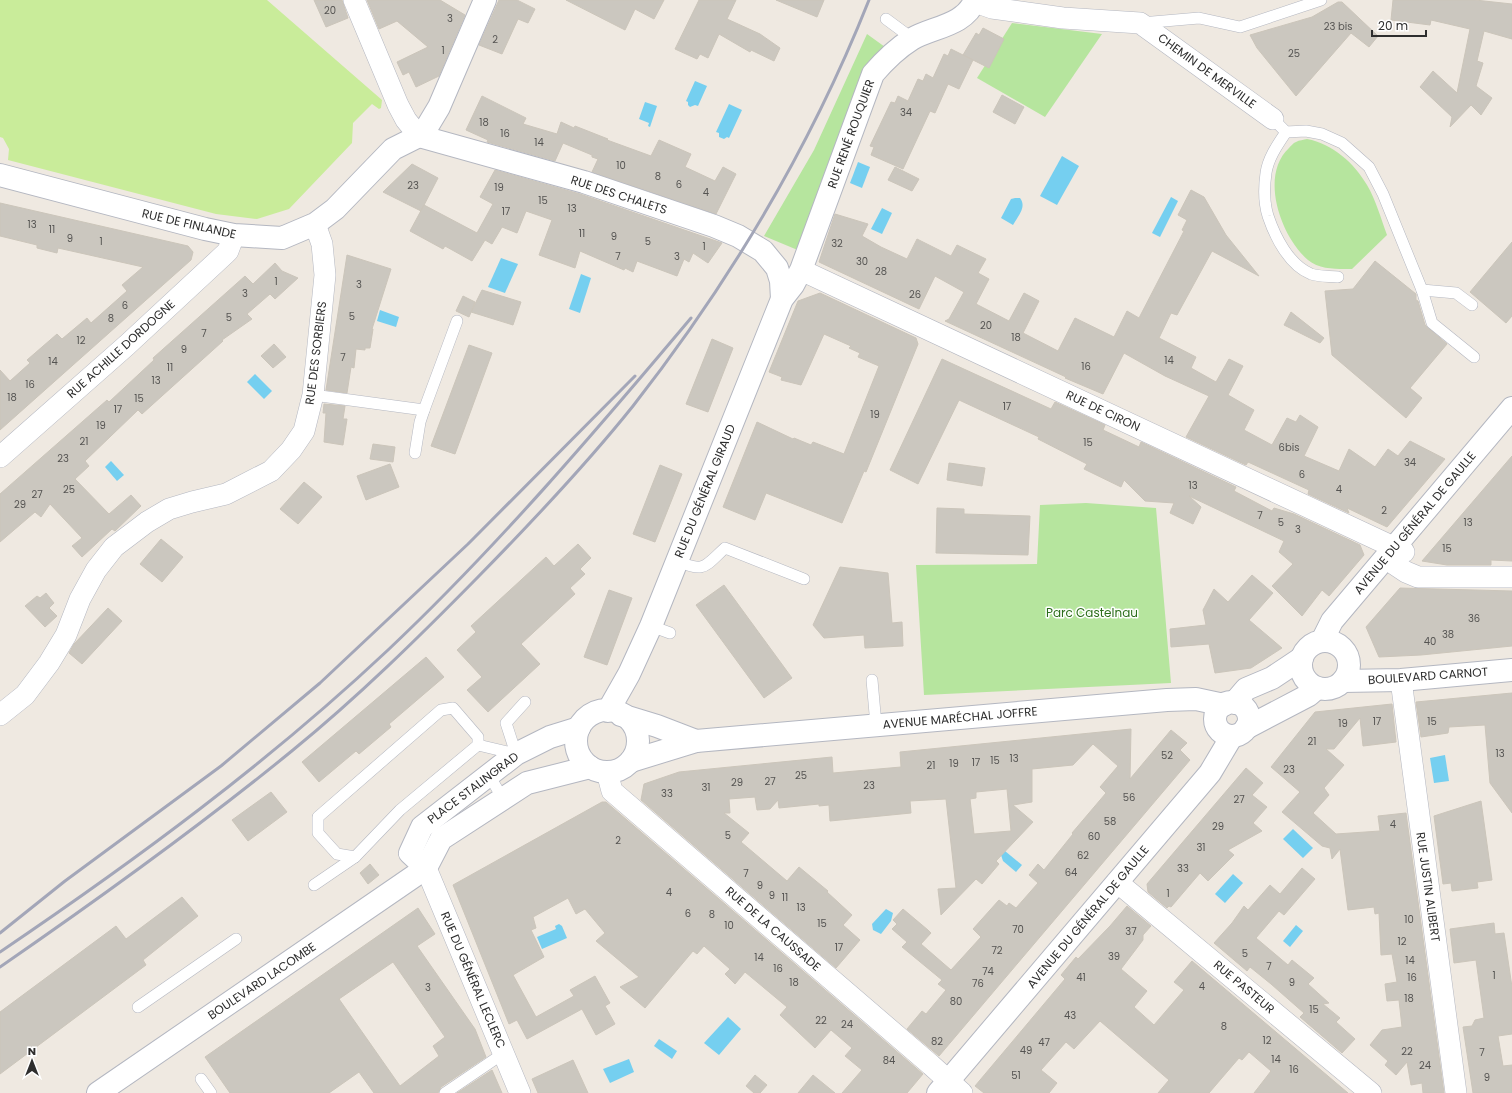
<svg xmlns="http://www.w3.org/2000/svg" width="1512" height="1093" font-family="Poppins,sans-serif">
  <rect width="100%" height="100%" fill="#efe9e1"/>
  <!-- green -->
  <g fill="#b6e59e">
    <polygon points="1012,23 1102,34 1045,117 977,78"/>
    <polygon points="867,34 885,47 869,61 863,71 800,251 764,236 814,150"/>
    <path d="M1307 139C1333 144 1354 163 1367 185 1376 200 1381 219 1387 235L1352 269C1338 269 1320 270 1308 260 1281 237 1259 176 1289 148 1291 146 1293 143 1296 142 1299 140 1304 140 1307 139Z"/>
    <polygon points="1086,503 1156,508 1171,683 924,695 916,565 1037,564 1040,505"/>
  </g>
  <!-- pitch -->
  <polygon fill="#c9ec9a" points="0,0 267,0 382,100 381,108 379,109 372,104 353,123 352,143 289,209 257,219 216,214 8,160 9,149 3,138 0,137"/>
  <!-- water -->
  <g fill="#75cff0">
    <polygon points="695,81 707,86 698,106 695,105 690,107 688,105 688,102 686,101"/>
    <polygon points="645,102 657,106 650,127 648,126 649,123 639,119"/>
    <polygon points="729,104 742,110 729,138 727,137 724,139 719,137 719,133 716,132"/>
    <polygon points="1062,156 1079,166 1057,205 1040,196"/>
    <polygon points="858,162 870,167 862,188 850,183"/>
    <polygon points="1171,197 1178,201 1160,237 1152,233"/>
    <path d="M1015 198H1020C1027 207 1018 216 1013 225L1001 218 1011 199Z"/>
    <polygon points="882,208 892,213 882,234 871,229"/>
    <polygon points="501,258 518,264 505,293 488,287"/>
    <polygon points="581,274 591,278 580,313 569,309"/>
    <polygon points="380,310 399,317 396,327 377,321"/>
    <polygon points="255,374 272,391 264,399 247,382"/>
    <polygon points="111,461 124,475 117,481 105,467"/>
    <polygon points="1445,755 1449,781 1434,783 1430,758"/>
    <polygon points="1293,829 1313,848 1303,858 1283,839"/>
    <polygon points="1005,851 1022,865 1016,872 1003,861 1001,855"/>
    <polygon points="1233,874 1243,883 1225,903 1215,894"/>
    <polygon points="886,909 893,913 891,921 881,934 873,930 872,924"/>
    <polygon points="559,924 562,926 567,938 542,949 537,937 556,929 555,926"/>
    <polygon points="1296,925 1303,931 1290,947 1283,941"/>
    <polygon points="728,1017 741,1029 719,1055 704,1043"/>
    <polygon points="659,1039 677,1051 672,1059 654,1046"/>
    <polygon points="629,1059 634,1072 610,1083 603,1069"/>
  </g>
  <!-- building -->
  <g fill="#cbc7bf" stroke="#cbc5ba" fill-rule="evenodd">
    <polygon points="314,0 342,0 348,18 326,27"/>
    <polygon points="367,0 440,0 465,15 439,76 416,87 409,72 403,75 397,62 428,47 397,21 379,29"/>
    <polygon points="499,0 517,0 535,9 528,23 518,19 502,54 479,45"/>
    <polygon points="566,0 664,0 654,19 635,9 625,30"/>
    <polygon points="699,0 736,0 727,19 760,34 780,48 774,61 751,50 750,52 719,34 708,58 700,54 697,59 675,49"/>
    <polygon points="776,0 824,0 817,17"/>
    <polygon points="1393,0 1475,0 1512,4 1512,39 1484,31 1477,61 1483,63 1476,86 1492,98 1481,115 1471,105 1450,127 1452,117 1420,87 1433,71 1457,93 1470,29 1431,20 1430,25 1391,20"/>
    <polygon points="1338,2 1342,2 1378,36 1369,47 1351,33 1296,96 1257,48 1250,35 1312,17"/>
    <polygon points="983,28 1004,39 989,68 963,55 976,33 979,35"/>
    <polygon points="951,49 973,60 959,89 948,84 935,113 930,111 903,169 871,155 874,147 870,146 891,102 895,103 898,96 908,101 918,79 923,81 926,74 933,78 944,54 948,56"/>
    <polygon points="1002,95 1024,107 1015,124 993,112"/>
    <polygon points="482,96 526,118 523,124 557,134 561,122 574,128 575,126 608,139 607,140 651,156 659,140 691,154 685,167 715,181 723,167 736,174 716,214 592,172 598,159 592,157 592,155 563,143 555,161 487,142 488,140 466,130"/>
    <polygon points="412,164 438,178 421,211 383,192"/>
    <polygon points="895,167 919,179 912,191 888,180"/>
    <polygon points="495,170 580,194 722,243 708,263 693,253 689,262 684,259 677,276 637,261 633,272 625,268 624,270 580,251 575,268 539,255 552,220 526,211 517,233 502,227 492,244 485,240 472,261 445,246 443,249 410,231 424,205 477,233 493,204 480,197"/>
    <polygon points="1191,190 1204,197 1226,235 1259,276 1212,251 1177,315 1171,313 1159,338 1196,357 1191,368 1216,382 1229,359 1243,366 1228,395 1254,410 1244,430 1272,445 1287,418 1296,422 1300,415 1318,427 1304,456 1339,471 1349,449 1375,467 1388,449 1398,456 1410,441 1445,459 1387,527 1347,508 1349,513 1308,494 1309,490 1248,462 1246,465 1186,437 1209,396 1165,376 1124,353 1103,394 1065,378 1066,377 945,321 949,319 964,292 935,276 919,309 819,262 835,214 868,224 862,236 881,247 907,259 917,239 951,256 957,245 986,259 978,273 989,279 976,304 1009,321 1024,293 1039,301 1023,333 1058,351 1075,318 1114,337 1127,311 1139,318 1184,231 1182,230 1187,220 1178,215"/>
    <polygon points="0,203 188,246 193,252 191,260 0,430 0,370 10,381 30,363 27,360 57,334 62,339 87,318 91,323 127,291 122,285 143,267 58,248 57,253 37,248 37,245 0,236"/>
    <polygon points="1512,242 1512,316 1506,323 1470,292"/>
    <polygon points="347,255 391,269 372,329 373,329 370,348 365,348 365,350 356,349 354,368 351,367 347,393 326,390"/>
    <polygon points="1375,261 1416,294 1416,300 1418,301 1425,325 1447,344 1410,388 1422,398 1406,418 1332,355 1325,291 1353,289"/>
    <polygon points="275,263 282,271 298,278 275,299 270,294 247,314 252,319 222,340 223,341 142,414 138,410 85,461 89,466 75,479 109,514 131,495 141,506 115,531 112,529 82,557 72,546 82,538 50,504 41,517 35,512 0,542 0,494 107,400 109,402 154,360 153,358 245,276 253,284"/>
    <polygon points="482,290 521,302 513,325 471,312"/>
    <polygon points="820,293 916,338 918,344 866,472 864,471 842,523 766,493 755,520 723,507 757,422 793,439 794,438 811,445 813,442 844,454 879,366 858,357 860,353 849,348 851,346 824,334 801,385 781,380 782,377 769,372 798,301"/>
    <polygon points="463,296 475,302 469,317 456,311"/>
    <polygon points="1291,312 1324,338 1320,343 1284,325"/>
    <polygon points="712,339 733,348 708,412 686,404"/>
    <polygon points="274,344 286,357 273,368 261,356"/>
    <polygon points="469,345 492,353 455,454 431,446"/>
    <polygon points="942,359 1051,409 1055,402 1105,425 1103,430 1139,447 1141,442 1236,487 1234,491 1272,511 1274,508 1294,514 1360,545 1364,555 1329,596 1322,590 1302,616 1272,586 1293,564 1279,552 1284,541 1189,496 1201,507 1193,524 1170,513 1174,503 1145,501 1124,480 1121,487 1084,469 1087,464 1038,439 1039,437 959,400 918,484 890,470"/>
    <polygon points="324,404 345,406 343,419 347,419 343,445 324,442 326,413 323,413"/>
    <polygon points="373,444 395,447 393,462 370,459"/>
    <polygon points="1512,456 1512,561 1491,560 1491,565 1447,565 1422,561"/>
    <polygon points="949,463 985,468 982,486 947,480"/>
    <polygon points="390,464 399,487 366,500 357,476"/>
    <polygon points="660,465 682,474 655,542 633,534"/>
    <polygon points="304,482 322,497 298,524 280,509"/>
    <polygon points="937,508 964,509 964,514 1030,516 1028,555 936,553"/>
    <polygon points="161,539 183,557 162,582 140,564"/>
    <polygon points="578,544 591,558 580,569 585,574 570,588 575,594 521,644 540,664 488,712 467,690 482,677 457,650 476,632 471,626 546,557 554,566"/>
    <polygon points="840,567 888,573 892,623 902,622 903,646 865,648 864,635 824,638 813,625"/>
    <polygon points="1252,575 1273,593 1249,620 1282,648 1251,668 1215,673 1209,644 1171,647 1170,629 1206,625 1203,610 1214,589 1228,602"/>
    <polygon points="724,585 792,678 764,698 696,605"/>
    <polygon points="1400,588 1512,591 1512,646 1421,655 1379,657 1366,627"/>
    <polygon points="609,590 632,598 607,665 584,657"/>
    <polygon points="46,593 54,603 49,608 57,616 45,627 25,606 37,596 40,598"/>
    <polygon points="108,608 122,621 82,664 69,653 74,644"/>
    <polygon points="426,657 444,677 389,724 391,727 359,754 356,751 319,782 302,762"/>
    <polygon points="1512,693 1512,813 1490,783 1485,725 1449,727 1448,733 1421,737 1416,702"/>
    <polygon points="1392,704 1396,742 1363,746 1360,718 1334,749 1326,749 1344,765 1324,788 1329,795 1313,813 1336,834 1380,831 1378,816 1406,813 1444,1093 1423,1093 1422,1083 1411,1085 1407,1062 1396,1075 1385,1065 1388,1061 1370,1045 1382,1030 1402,1027 1399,1000 1387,1001 1385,984 1397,982 1392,954 1381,955 1379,913 1375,914 1374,907 1348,910 1340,849 1332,859 1330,848 1322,846 1282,812 1300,792 1271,767 1315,712"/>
    <path d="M1131 729 1130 779 1171 730 1187 743 1180 750 1190 760 939 1056 907 1029 922 1011 926 1014 946 990 938 984 942 980 902 947 907 942 892 929 897 924 893 920 903 909 928 930 931 933 921 944 951 970 981 937 973 929 999 900 1007 906 1009 903 1016 908 1038 883 1029 875 1038 864 1044 870 1073 834 1072 833 1106 793 1100 787 1118 766 1093 744 1073 765 1032 769V802L1013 805 1033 822 996 861 999 864 982 884 976 879 941 915 938 889 956 888 946 799 910 801 911 813 830 821 829 805 819 806V804L779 808 778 800 770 809 757 810 755 797 729 799 730 813H724L749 833 741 842 787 881 799 867 828 891 827 892 852 915 843 925 860 940 836 968 641 800 644 784 679 772 832 757 833 773 901 767 900 752ZM1007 789 1011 831 974 834 970 799 976 798V792Z"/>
    <polygon points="1246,768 1263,783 1252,795 1267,807 1253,823 1262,831 1228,850 1234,855 1208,881 1200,873 1171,907 1169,906 1167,908 1148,892 1147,884"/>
    <polygon points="271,792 287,812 248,841 232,820"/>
    <polygon points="1481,801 1492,880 1477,882 1478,888 1452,891 1451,883 1443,884 1434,816"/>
    <polygon points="602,802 606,802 923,1074 907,1093 842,1093 862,1070 845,1056 852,1048 831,1030 815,1048 780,1015 787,1007 745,972 735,984 725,974 730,969 704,946 697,954 693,951 645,1008 620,987 639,977 596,941 605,933 585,909 576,914 568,898 533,917 536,928 531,930 544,957 513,975 536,1017 574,996 570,990 595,976 610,1003 605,1006 615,1024 596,1035 582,1009 527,1039 517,1020 509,1024 453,885"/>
    <polygon points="370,864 379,875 368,884 360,873"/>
    <polygon points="1302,868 1315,879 1284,915 1279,911 1256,938 1288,965 1292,960 1314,978 1308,984 1329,1003 1323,1004 1340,1018 1336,1022 1355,1039 1342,1053 1300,1017 1304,1013 1271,984 1250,967 1247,971 1214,943 1232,923 1244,906 1248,910 1270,885 1280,894"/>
    <polygon points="182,897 198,916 143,960 146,965 0,1074 0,1012 116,926 126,939"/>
    <polygon points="1127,906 1151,926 1143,935 1143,940 1121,969 1147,991 1134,1007 1154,1025 1184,990 1174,982 1192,961 1348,1093 1254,1093 1271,1071 1249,1052 1242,1060 1239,1058 1209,1093 1158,1093 1169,1080 1100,1021 1074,1049 1066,1042 1041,1070 1057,1083 1049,1093 984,1093 975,1086 1065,979 1061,975 1076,957 1078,959 1110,926"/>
    <path d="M418 908 435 934 417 946 475 1029 486 1057 441 1087 438 1093H374L359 1072 329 1093H230L205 1057ZM393 962 445 1037 433 1046 439 1056 400 1086 339 999Z"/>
    <polygon points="1494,923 1495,934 1504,933 1512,987 1512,1034 1498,1036 1503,1066 1512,1065 1512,1093 1473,1093 1463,1027 1472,1026 1475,1020 1484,1018 1476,960 1454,963 1450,929"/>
    <polygon points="573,1060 588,1093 538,1093 532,1079"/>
    <polygon points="492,1070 502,1093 457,1093"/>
    <polygon points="755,1075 767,1085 760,1093 754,1093 746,1086"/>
    <polygon points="813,1075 835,1093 798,1093"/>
  </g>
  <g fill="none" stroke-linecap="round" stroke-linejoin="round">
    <!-- service casing -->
    <g stroke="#b4b7c1" stroke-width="12">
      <g id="service">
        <polyline points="886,19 913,39"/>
        <polyline points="1141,23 1199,18 1240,27 1321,0"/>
        <polyline points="1273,119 1286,132 1306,131 1322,134 1342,143 1369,167 1383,194 1422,290 1432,323 1474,357"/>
        <path d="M1286 132C1278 144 1268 158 1266 173 1264 187 1264 203 1268 216 1275 237 1289 265 1311 274 1319 277 1330 276 1338 277"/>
        <polyline points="1422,290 1456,293 1472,305"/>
        <polyline points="313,395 424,410 457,321"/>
        <polyline points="415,453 420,422 424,410"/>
        <path d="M677 561C705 573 704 567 725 548L804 579"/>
        <polyline points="651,626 670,633"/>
        <polyline points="872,680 876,725"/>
        <polygon points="453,708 478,737 478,745 400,810 355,857 337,854 318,833 318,817 441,710"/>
        <polyline points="478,745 516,754"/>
        <polyline points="516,754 506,723 525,702"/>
        <polyline points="489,775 503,799"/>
        <polyline points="314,885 355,857"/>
        <polyline points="138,1007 236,939"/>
        <polyline points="201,1079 211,1093"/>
        <polyline points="445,1093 504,1053"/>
      </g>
    </g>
    <!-- minor casing -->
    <g stroke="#b4b7c1" stroke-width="22">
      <g id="minor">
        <polyline points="354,0 398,105 406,120 419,136"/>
        <polyline points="975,2 992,8 1063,18 1140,23 1273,119"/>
        <polyline points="801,270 1404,552"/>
        <polyline points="0,457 127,345 225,254 228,251 234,235"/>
        <polyline points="1394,564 1406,572 1418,577 1512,577"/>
        <polyline points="1401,680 1456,1093"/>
        <polyline points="0,715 25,695 49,663 66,635 80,599 96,570 114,547 147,522 169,509 192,502 226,494 271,471 291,450 304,431 313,395 325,275 322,244 315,224"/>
        <polyline points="607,772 612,791 931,1065 962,1093"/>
        <polyline points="426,868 520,1093"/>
        <polyline points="1117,882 1371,1093"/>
      </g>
    </g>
    <!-- tertiary casing -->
    <g stroke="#b4b7c1" stroke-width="24">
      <g id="tertiary">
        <polyline points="419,136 584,182 714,226 738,236 763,251 777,268 781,281 782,299"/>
        <polyline points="0,175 205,229 234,235 282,238 315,224 335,209 393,149 419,136 427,127 439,107 485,0"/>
        <path d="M608 711 629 674 651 626 782 299 793 285 801 270 873 74C885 60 896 49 912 39 932 27 965 26 975 0"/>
      </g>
    </g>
    <!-- secondary casing -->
    <g stroke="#b4b7c1" stroke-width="24">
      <g id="secondary">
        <circle cx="1325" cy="665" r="24"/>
        <polyline points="1322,641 1332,621 1512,408"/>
        <polyline points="1343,681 1401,680 1512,670"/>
        <circle cx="1232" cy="719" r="17"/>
        <polyline points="1234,703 1246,689 1272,678 1302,658"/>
        <circle cx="607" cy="741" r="31"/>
        <polyline points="621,715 657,726 696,741"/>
        <polyline points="1246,728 1309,695 1317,688"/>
        <polyline points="631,761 696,741 1167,700 1196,699 1224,705"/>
        <polyline points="426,868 410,853 422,827 516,754 550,737 579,728"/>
        <polyline points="98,1093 426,868 441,839 527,783 590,767"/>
        <polyline points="938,1093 1210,773 1232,736"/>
      </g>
    </g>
    <!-- service -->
    <use href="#service" stroke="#fff" stroke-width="11"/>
    <!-- minor -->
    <use href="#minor" stroke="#fff" stroke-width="21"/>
    <!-- tertiary -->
    <use href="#tertiary" stroke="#fff" stroke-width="22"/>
    <!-- secondary -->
    <use href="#secondary" stroke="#fff" stroke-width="22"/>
    <!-- rail -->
    <g stroke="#a3a6b8" stroke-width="3">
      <polyline points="0,933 65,881 221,766 320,683 468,544 635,376"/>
      <path d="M0 952C136 860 269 762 388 650 497 547 595 432 691 318"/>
      <path d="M0 967C100 898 199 827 293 750 358 697 418 638 477 578 531 523 585 466 633 406 730 282 811 146 869 0"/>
    </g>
  </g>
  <g text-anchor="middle" stroke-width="3" stroke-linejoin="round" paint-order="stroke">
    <!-- number labels -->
    <g font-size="10" fill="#555452">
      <text x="330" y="14">20</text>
      <text x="450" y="22">3</text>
      <text x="1338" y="30">23 bis</text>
      <text x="495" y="43">2</text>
      <text x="443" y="54">1</text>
      <text x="1294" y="57">25</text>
      <text x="906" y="116">34</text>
      <text x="484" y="126">18</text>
      <text x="505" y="137">16</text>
      <text x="539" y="146">14</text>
      <text x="621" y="169">10</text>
      <text x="658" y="180">8</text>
      <text x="679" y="188">6</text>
      <text x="413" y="189">23</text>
      <text x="499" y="191">19</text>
      <text x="706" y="196">4</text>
      <text x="543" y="204">15</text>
      <text x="572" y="212">13</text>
      <text x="506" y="215">17</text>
      <text x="32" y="228">13</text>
      <text x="52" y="233">11</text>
      <text x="582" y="237">11</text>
      <text x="614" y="240">9</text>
      <text x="70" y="242">9</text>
      <text x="101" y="245">1</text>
      <text x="648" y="245">5</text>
      <text x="837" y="247">32</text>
      <text x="704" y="250">1</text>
      <text x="618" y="260">7</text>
      <text x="677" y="260">3</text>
      <text x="862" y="265">30</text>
      <text x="881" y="275">28</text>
      <text x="276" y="285">1</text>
      <text x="359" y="288">3</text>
      <text x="245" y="297">3</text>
      <text x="915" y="298">26</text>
      <text x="125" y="309">6</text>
      <text x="352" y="320">5</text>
      <text x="229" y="321">5</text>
      <text x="111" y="322">8</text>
      <text x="986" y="329">20</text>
      <text x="204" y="337">7</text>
      <text x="1016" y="341">18</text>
      <text x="81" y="344">12</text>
      <text x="184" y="353">9</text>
      <text x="343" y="361">7</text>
      <text x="1169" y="364">14</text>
      <text x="53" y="365">14</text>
      <text x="1086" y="370">16</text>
      <text x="170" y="371">11</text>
      <text x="156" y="384">13</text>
      <text x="30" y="388">16</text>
      <text x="12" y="401">18</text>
      <text x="139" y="402">15</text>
      <text x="1007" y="410">17</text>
      <text x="118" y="413">17</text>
      <text x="875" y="418">19</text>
      <text x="101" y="429">19</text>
      <text x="84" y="445">21</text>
      <text x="1088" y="446">15</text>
      <text x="1289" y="451">6bis</text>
      <text x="63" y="462">23</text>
      <text x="1410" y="466">34</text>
      <text x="1302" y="478">6</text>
      <text x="1193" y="489">13</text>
      <text x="69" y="493">25</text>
      <text x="1339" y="493">4</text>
      <text x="37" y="498">27</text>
      <text x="20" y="508">29</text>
      <text x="1384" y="514">2</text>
      <text x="1260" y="519">7</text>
      <text x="1281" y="526">5</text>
      <text x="1468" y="526">13</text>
      <text x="1298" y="533">3</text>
      <text x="1447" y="552">15</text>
      <text x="1474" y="622">36</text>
      <text x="1448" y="638">38</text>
      <text x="1430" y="645">40</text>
      <text x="1377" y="725">17</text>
      <text x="1432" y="725">15</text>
      <text x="1343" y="727">19</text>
      <text x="1312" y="745">21</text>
      <text x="1500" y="757">13</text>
      <text x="1167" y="759">52</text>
      <text x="1014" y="762">13</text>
      <text x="995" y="764">15</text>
      <text x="976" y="766">17</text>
      <text x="954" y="767">19</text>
      <text x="931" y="769">21</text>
      <text x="1289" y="773">23</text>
      <text x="801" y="779">25</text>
      <text x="770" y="785">27</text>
      <text x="737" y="786">29</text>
      <text x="869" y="789">23</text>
      <text x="706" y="791">31</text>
      <text x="667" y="797">33</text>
      <text x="1129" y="801">56</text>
      <text x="1239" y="803">27</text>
      <text x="1110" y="825">58</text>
      <text x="1393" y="828">4</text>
      <text x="1218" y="830">29</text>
      <text x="728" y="839">5</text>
      <text x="1094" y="840">60</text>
      <text x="618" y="844">2</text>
      <text x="1201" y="851">31</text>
      <text x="1083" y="859">62</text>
      <text x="1183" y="872">33</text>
      <text x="1071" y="876">64</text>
      <text x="746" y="877">7</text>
      <text x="760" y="889">9</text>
      <text x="669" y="896">4</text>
      <text x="1168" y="897">1</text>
      <text x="772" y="899">9</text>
      <text x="785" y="901">11</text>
      <text x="801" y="911">13</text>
      <text x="688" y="917">6</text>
      <text x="712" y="918">8</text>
      <text x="1409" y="923">10</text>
      <text x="822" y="927">15</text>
      <text x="729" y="929">10</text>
      <text x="1018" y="933">70</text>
      <text x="1131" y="935">37</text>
      <text x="1402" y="945">12</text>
      <text x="839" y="951">17</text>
      <text x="997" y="954">72</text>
      <text x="1245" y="957">5</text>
      <text x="1114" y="960">39</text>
      <text x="759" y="961">14</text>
      <text x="1410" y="964">14</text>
      <text x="1269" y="970">7</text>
      <text x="778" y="972">16</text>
      <text x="988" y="975">74</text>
      <text x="1494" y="979">1</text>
      <text x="1081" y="981">41</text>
      <text x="1412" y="981">16</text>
      <text x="794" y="986">18</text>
      <text x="1292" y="986">9</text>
      <text x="978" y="987">76</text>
      <text x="1202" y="990">4</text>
      <text x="428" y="991">3</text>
      <text x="1409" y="1002">18</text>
      <text x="956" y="1005">80</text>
      <text x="1314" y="1013">15</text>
      <text x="1070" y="1019">43</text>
      <text x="821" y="1024">22</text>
      <text x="847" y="1028">24</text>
      <text x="1224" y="1030">8</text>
      <text x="1267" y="1044">12</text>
      <text x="937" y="1045">82</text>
      <text x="1044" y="1046">47</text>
      <text x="1026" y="1054">49</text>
      <text x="1407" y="1055">22</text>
      <text x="1482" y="1056">7</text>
      <text x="1276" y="1063">14</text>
      <text x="889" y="1064">84</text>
      <text x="1425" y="1069">24</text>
      <text x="1294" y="1073">16</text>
      <text x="1016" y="1079">51</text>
      <text x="1487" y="1081">9</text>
    </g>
    <!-- street labels -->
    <g font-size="12" fill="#2e2e2e" stroke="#fff">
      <text transform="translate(1207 71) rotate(36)" y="4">CHEMIN DE MERVILLE</text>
      <text transform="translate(851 134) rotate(-70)" y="4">RUE RENÉ ROUQUIER</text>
      <text transform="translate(619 195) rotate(18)" y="4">RUE DES CHALETS</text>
      <text transform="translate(189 224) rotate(13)" y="4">RUE DE FINLANDE</text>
      <text transform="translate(121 349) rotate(-42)" y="4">RUE ACHILLE DORDOGNE</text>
      <text transform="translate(316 353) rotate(-83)" y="4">RUE DES SORBIERS</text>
      <text transform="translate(1103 411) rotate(25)" y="4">RUE DE CIRON</text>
      <text transform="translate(705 491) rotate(-68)" y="4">RUE DU GÉNÉRAL GIRAUD</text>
      <text transform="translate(1415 523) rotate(-50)" y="4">AVENUE DU GÉNÉRAL DE GAULLE</text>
      <text transform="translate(1428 676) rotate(-4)" y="4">BOULEVARD CARNOT</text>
      <text transform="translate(960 718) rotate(-5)" y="4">AVENUE MARÉCHAL JOFFRE</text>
      <text transform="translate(473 788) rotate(-37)" y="4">PLACE STALINGRAD</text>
      <text transform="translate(1428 887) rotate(82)" y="4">RUE JUSTIN ALIBERT</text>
      <text transform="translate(1088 917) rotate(-50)" y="4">AVENUE DU GÉNÉRAL DE GAULLE</text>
      <text transform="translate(773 929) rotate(41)" y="4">RUE DE LA CAUSSADE</text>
      <text transform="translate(473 980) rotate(67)" y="4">RUE DU GÉNÉRAL LECLERC</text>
      <text transform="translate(262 981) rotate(-34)" y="4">BOULEVARD LACOMBE</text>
      <text transform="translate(1244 987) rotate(40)" y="4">RUE PASTEUR</text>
    </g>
    <!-- park labels -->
    <g font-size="12" fill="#2c6e1b" stroke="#fff">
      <text x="1092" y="617">Parc Castelnau</text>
    </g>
  </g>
  <!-- north arrow -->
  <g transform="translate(32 1061)" stroke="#ffffff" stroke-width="3" paint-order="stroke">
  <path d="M0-3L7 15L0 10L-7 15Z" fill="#2e2e2e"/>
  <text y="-6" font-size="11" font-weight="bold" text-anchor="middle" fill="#2e2e2e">N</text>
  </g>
  <!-- scale -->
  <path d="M1372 30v6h54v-6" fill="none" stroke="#2e2e2e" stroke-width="2"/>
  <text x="1378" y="30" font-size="12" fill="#2e2e2e" stroke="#ffffff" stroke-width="3" paint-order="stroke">20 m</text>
</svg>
